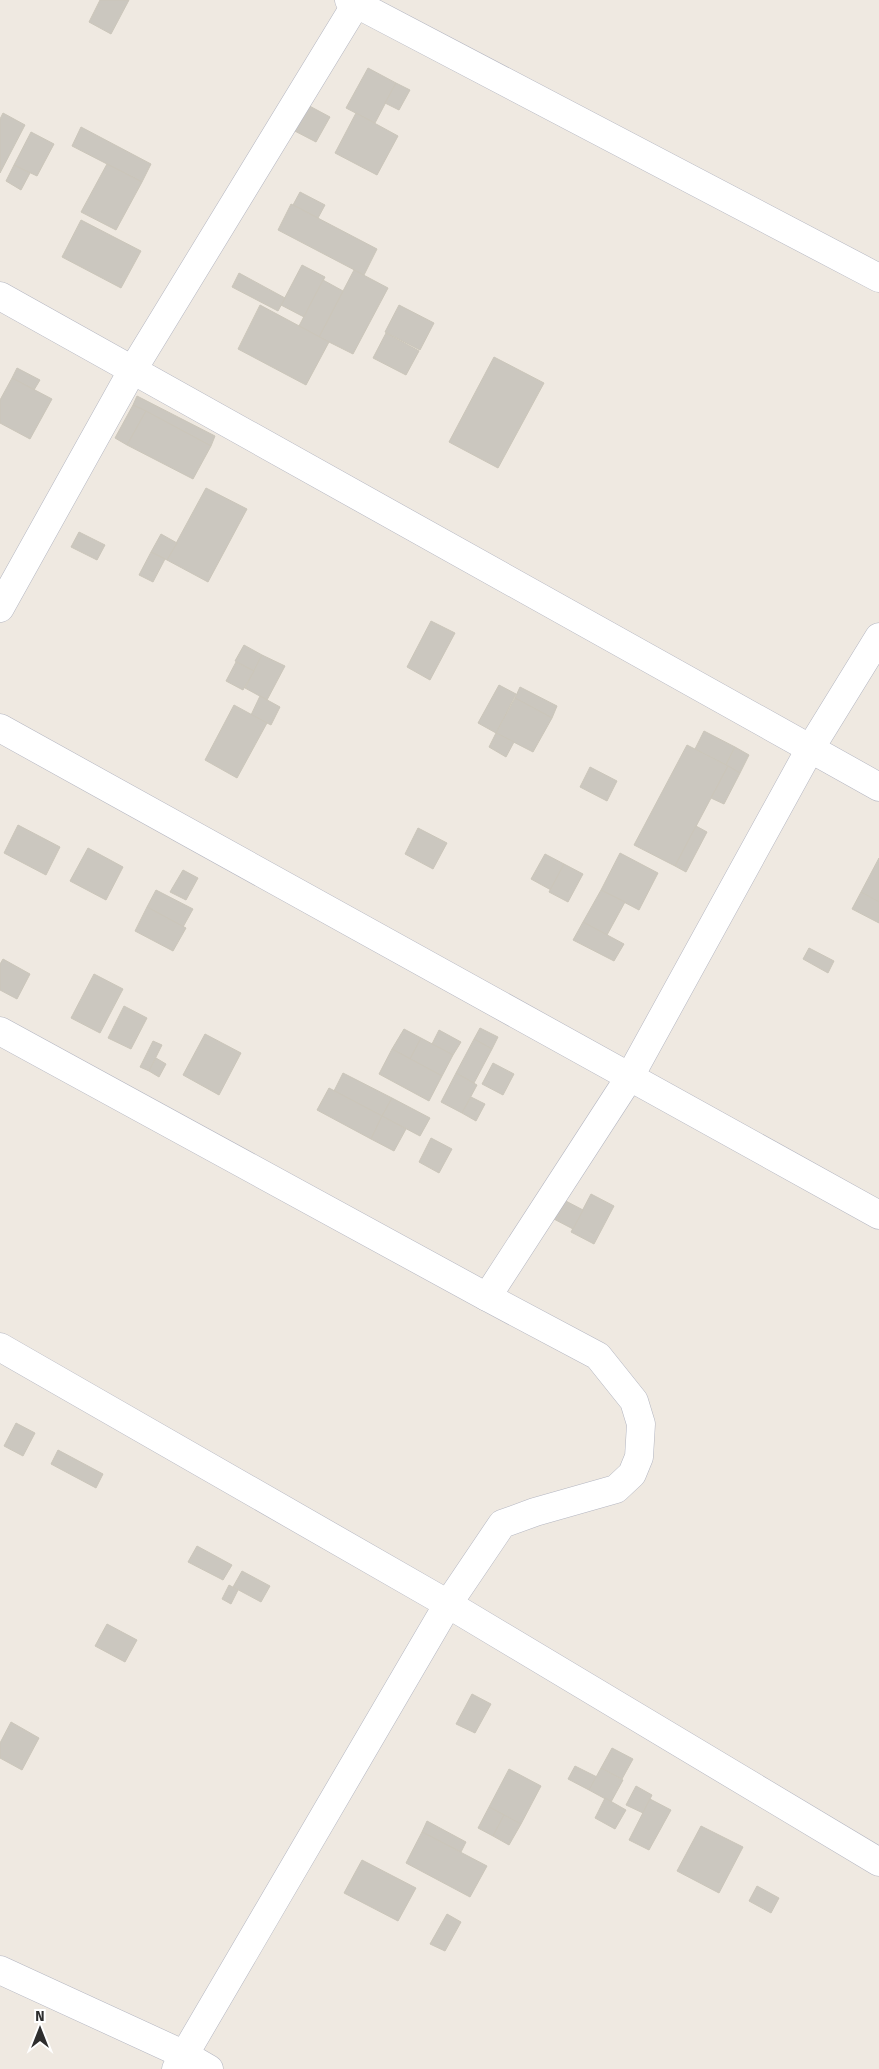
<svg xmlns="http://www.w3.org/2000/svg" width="879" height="2069" font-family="'Fira Sans',sans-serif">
  <rect width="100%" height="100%" fill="#efe9e1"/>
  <!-- building -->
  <g fill="#cbc7bf" stroke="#cbc6ba">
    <polygon points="100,0 129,0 111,34 89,22"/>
    <polygon points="368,68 396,83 375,123 346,108"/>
    <polygon points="396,83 410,90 399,110 385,103"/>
    <polygon points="302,102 330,117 316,142 289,128"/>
    <polygon points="3,113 25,125 0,173 0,119"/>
    <polygon points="356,113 398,136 377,175 335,153"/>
    <polygon points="81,127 151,164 142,182 72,146"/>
    <polygon points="31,132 54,144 37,176 14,165"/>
    <polygon points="107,164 142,182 116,230 81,212"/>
    <polygon points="14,165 30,173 21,190 6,181"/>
    <polygon points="300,192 325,205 318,218 293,205"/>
    <polygon points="291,204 377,249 364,275 278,230"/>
    <polygon points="81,220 141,251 121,288 62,257"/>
    <polygon points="302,265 325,277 304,317 281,305"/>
    <polygon points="354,270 388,288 353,354 319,337"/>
    <polygon points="239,273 285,298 278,311 232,287"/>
    <polygon points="323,280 343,291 319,337 299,326"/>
    <polygon points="260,305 329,342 306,385 238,349"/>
    <polygon points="399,305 434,323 420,350 385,332"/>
    <polygon points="386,333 419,351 406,375 373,358"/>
    <polygon points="494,357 544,383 498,468 449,442"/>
    <polygon points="17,368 40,380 34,390 12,378"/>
    <polygon points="12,378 52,399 30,439 0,423 0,400"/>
    <polygon points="137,396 215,436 211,446 133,405"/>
    <polygon points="133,405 146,411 127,445 115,438"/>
    <polygon points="146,411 211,446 193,479 127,445"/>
    <polygon points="206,488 247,509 208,582 167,560"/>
    <polygon points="79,532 105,545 97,560 71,547"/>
    <polygon points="161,534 177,543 167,560 151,552"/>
    <polygon points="151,552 165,559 153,582 139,575"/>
    <polygon points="431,621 455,633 430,680 407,667"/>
    <polygon points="244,645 262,655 254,671 235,661"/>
    <polygon points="262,655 285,666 267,700 245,688"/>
    <polygon points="236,662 254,671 243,690 226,681"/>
    <polygon points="499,685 516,694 496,733 478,723"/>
    <polygon points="520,687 557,706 552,718 515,698"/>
    <polygon points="260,696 280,707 271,725 251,715"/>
    <polygon points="515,698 552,718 533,752 496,733"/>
    <polygon points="234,705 267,723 237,778 205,760"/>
    <polygon points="704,731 735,747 726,765 695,749"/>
    <polygon points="496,733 514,742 506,757 489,747"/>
    <polygon points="687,745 728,766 675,866 634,845"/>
    <polygon points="735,747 749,755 740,773 726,765"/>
    <polygon points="728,766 740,773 724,804 711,798"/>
    <polygon points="590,767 617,781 607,801 580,787"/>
    <polygon points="18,825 60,847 46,875 4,853"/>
    <polygon points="696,826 707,832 686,872 675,866"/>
    <polygon points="418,828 447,843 433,869 405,854"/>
    <polygon points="88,848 123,867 106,900 70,881"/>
    <polygon points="620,853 658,873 639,910 601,890"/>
    <polygon points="545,854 564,864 551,890 531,879"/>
    <polygon points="879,858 879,902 861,892"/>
    <polygon points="564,864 583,874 568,902 549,892"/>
    <polygon points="183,870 198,878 186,900 170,892"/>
    <polygon points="156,890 193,909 183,927 147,907"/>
    <polygon points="601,890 625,902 607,935 583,922"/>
    <polygon points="861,892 879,902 879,923 852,909"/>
    <polygon points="147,907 186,928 173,951 135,931"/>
    <polygon points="583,922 624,944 614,961 573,940"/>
    <polygon points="809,948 834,961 828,973 803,959"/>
    <polygon points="3,959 30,974 17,999 0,990 0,964"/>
    <polygon points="94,974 123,989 100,1033 71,1018"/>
    <polygon points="124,1006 147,1018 131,1049 108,1038"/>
    <polygon points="480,1028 498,1037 492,1049 474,1039"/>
    <polygon points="404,1029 421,1038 410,1059 392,1049"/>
    <polygon points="439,1030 461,1042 453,1055 432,1044"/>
    <polygon points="205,1034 241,1053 219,1095 183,1075"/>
    <polygon points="421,1038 453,1055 442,1076 410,1059"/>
    <polygon points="474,1039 492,1049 474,1083 456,1073"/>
    <polygon points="153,1041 162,1045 149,1071 140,1067"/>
    <polygon points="392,1049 442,1076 429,1101 379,1074"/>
    <polygon points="156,1058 166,1064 159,1077 149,1071"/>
    <polygon points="493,1063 514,1074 503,1095 482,1084"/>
    <polygon points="343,1073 392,1098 382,1116 334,1091"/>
    <polygon points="456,1073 477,1085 462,1113 441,1102"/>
    <polygon points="329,1088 382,1116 371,1139 317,1110"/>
    <polygon points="471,1097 485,1104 476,1121 462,1113"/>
    <polygon points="392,1098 430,1118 420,1136 382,1116"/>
    <polygon points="382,1116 406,1129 394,1151 371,1139"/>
    <polygon points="431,1138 452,1149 439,1173 419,1162"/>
    <polygon points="591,1194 614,1206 594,1244 571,1232"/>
    <polygon points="562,1199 583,1210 573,1229 552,1218"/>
    <polygon points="16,1423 35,1433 23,1456 4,1446"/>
    <polygon points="58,1450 103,1474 96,1488 51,1464"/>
    <polygon points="197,1546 232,1565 223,1580 188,1562"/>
    <polygon points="242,1571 270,1586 261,1602 233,1587"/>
    <polygon points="229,1585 238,1590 231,1604 222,1599"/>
    <polygon points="107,1624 137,1640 125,1662 95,1646"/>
    <polygon points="472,1694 491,1704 475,1733 456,1724"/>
    <polygon points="11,1722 39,1738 22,1770 0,1758 0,1743"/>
    <polygon points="612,1748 633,1759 622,1779 601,1768"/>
    <polygon points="575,1766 597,1777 589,1790 568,1779"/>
    <polygon points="601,1768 623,1780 611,1802 589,1790"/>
    <polygon points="509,1769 541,1786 521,1824 489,1807"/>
    <polygon points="636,1786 652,1795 643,1813 626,1805"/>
    <polygon points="605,1798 626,1810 615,1829 595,1818"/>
    <polygon points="650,1799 671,1810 649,1850 629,1840"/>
    <polygon points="489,1807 504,1815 493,1836 478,1828"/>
    <polygon points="504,1815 521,1824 509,1845 493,1836"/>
    <polygon points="427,1821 466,1842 461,1852 422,1832"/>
    <polygon points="701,1826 743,1847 719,1893 677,1871"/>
    <polygon points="422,1832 487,1866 470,1897 406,1863"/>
    <polygon points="362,1860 416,1888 398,1921 344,1893"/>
    <polygon points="757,1886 779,1898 771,1913 749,1901"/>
    <polygon points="447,1914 461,1922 445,1951 430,1944"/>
  </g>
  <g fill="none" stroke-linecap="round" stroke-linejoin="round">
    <!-- street casing -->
    <g stroke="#b4b6c1" stroke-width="29">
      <g id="street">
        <polyline points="349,0 879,278"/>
        <polyline points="0,296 879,787"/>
        <polyline points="0,608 132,371 356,4"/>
        <polyline points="0,728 879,1215"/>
        <polyline points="0,1031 487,1297"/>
        <polyline points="0,1347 448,1604 879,1862"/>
        <polyline points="0,1970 185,2055 209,2069"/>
        <polyline points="176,2069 448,1604 502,1524 535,1512 616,1489 632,1474 639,1457 641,1424 634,1401 598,1356 487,1297 629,1078 810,749 879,637"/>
      </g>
    </g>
    <!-- street -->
    <use href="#street" stroke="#fff" stroke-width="28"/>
  </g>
  <!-- north arrow -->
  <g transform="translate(40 2029)" stroke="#ffffff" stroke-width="4" paint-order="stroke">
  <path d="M0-4L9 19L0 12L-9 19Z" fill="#2e2e2e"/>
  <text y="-8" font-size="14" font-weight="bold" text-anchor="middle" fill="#2e2e2e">N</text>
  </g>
</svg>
